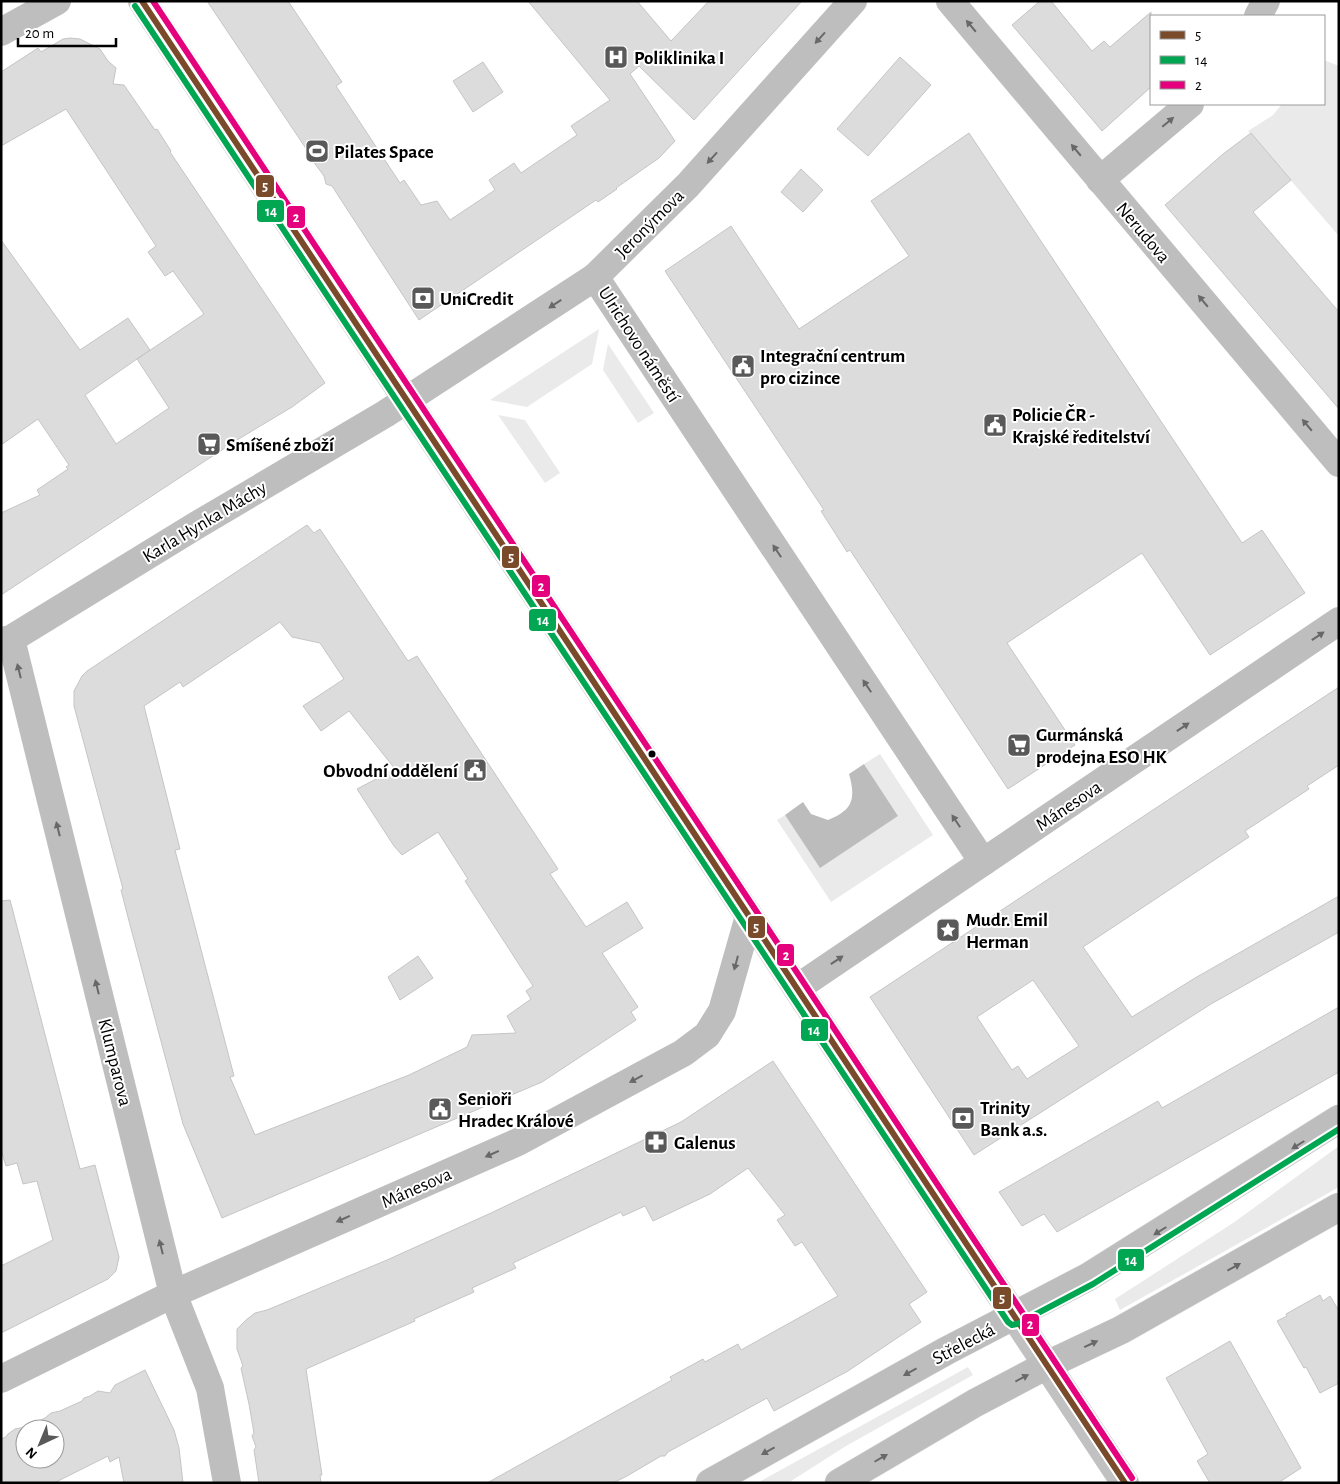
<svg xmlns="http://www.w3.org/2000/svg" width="1340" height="1484" font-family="'Alegreya Sans',sans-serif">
  <rect width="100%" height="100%" fill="#fff"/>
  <!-- green -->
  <g fill="#eaeaea">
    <polygon points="1324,60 1339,66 1339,236 1248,131 1273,115 1282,104 1324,104"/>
    <polygon points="599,329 592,364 527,407 490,400"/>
    <polygon points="608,344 654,413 638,423 603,370"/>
    <polygon points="498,415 525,420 560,473 545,483"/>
    <polygon points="880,754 933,835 831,902 777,820 785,815 820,867 898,816 864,764"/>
    <polygon points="1339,1146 1339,1187 1120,1310 1115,1299 1233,1223"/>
    <polygon points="968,1367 973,1375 846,1446 788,1483 757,1483"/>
  </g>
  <!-- water -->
  <path fill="#bcbcbc" d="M864 764 898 816 820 868 785 815 803 802 811 814 828 820C853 810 856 799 849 774Z"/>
  <!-- building -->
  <g fill="#dcdcdc" stroke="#c5c5c5" fill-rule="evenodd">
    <polygon points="207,1 288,1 342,82 336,86 400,183 404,180 421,205 437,201 450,220 495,190 489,180 514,163 521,173 577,135 571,126 610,100 528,1 637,1 671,41 709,1 802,1 694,120 639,66 630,74 675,141 659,158 616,188 617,189 598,202 596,200 419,320 332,186 326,184 324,176 307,153 307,150"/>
    <polygon points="1040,1 1051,1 1092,51 1104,41 1110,47 1151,12 1151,87 1102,131 1012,25"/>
    <polygon points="70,38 80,39 100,49 108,61 116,68 113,84 124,85 155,130 157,129 171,151 170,152 325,383 292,407 237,440 1,595 1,513 40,495 37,490 68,469 66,467 69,465 38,419 1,445 1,240 80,350 128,318 150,350 85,395 116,444 169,408 137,359 204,314 173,271 165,276 148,252 156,246 66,109 1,146 1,72 38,48 41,52 63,39"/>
    <polygon points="900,57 931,85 868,156 837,129"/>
    <polygon points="483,62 503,92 473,112 453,81"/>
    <polygon points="969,133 1242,543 1262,530 1305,593 1210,655 1142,553 1007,643 1075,745 1008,789 850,550 847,552 821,511 824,510 665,271 731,226 799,329 909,256 871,201"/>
    <polygon points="1251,133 1291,180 1253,212 1339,312 1339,409 1165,205 1223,154"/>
    <polygon points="801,169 823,190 803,212 781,192"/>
    <path d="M307 525 314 533 320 529 408 661 417 656 558 869 550 874 586 927 627 902 643 928 602 953 638 1007 631 1012 636 1020 542 1082 222 1218 183 1124 129 921 121 890 123 889 74 706V691L82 676 87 671ZM280 622 292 637 320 643 344 679 303 706 321 731 349 711 395 769 357 789 394 846 402 855 438 832 468 879 465 881 533 986 526 991 531 999 507 1016 516 1033 472 1035 467 1047 409 1075 255 1135 230 1077 234 1076 175 850 180 849 144 706 180 682 183 687Z"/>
    <path d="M1339 687V765L1307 786 1309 789 1245 831 1249 837 1083 947 1132 1017 1195 978 1339 896V932L1211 1004 974 1155 870 997ZM1033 980 1079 1046 1027 1079 1018 1066 1012 1070 977 1017Z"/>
    <polygon points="10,900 80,1169 95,1165 119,1257 116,1271 108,1279 1,1333 1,1266 53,1240 37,1181 23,1184 17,1163 6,1166 1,1150 1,901"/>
    <polygon points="418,956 433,978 400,1000 388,977"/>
    <polygon points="1339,1007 1339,1072 1057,1232 1044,1214 1022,1226 999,1192 1158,1101 1162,1108"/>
    <polygon points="773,1061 927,1292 909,1304 921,1322 848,1371 774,1411 767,1398 668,1452 665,1456 661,1456 627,1476 613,1483 487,1483 672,1380 670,1377 703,1359 705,1362 738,1344 741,1350 838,1296 802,1242 795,1246 777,1220 785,1215 748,1168 710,1194 653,1221 645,1206 623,1216 621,1212 513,1263 516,1268 472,1288 474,1292 414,1319 415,1321 306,1369 322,1475 320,1475 321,1483 259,1483 254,1450 256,1447 252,1436 254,1433 249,1404 241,1368 243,1366 237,1349 237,1329 246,1320 255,1313 267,1310 387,1260 491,1213 681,1122"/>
    <polygon points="1320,1295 1323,1301 1330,1296 1339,1311 1339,1383 1320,1393 1306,1367 1304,1368 1277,1321 1287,1316 1286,1314"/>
    <polygon points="1230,1341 1301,1468 1278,1483 1210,1483 1197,1461 1208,1454 1166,1378"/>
    <path d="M145 1370 174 1430 179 1448 183 1483H124L119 1457 110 1462 108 1456 54 1483H1V1439L6 1437 8 1434 15 1429 30 1426 45 1418 51 1413 60 1411 82 1401 84 1398 90 1396 98 1391 110 1393 115 1385ZM25 1429H55V1459H25Z"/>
  </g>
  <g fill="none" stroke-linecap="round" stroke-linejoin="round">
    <!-- primary casing -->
    <g stroke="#dbdbdb" stroke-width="29">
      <g id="primary">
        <polyline points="710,1483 946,1351 1088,1277 1339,1119"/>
        <polyline points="839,1483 975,1403 1047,1365 1121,1330 1339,1207"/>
      </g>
    </g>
    <!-- street -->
    <g stroke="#bebebe" stroke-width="28">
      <polyline points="950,1 1339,463"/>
      <polyline points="1258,16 1266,1"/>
      <polyline points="1,32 57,1"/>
      <polyline points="1100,180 1190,104"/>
      <polyline points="595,277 983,862"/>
      <polyline points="11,639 173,1294 210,1388 227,1483"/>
      <polyline points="1,641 11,639 197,525 385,414 595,277 688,185 853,1"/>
      <polyline points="797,988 1339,621"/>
      <polyline points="1,1379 173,1294 518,1142 683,1053 707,1035 722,1011 749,916"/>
    </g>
    <!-- secondary -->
    <polyline stroke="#c1c1c1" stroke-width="28" points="142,1 1125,1483"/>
    <!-- primary -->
    <use href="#primary" stroke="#bdbdbd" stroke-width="28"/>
    <!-- bus-1 casing -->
    <g stroke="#fff" stroke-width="10">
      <polyline id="bus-1" points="142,1 1125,1483"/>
    </g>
    <!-- bus-2 casing -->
    <g stroke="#fff" stroke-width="10">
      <polyline id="bus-2" points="135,6 1008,1322 1012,1325 1017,1324 1093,1284 1339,1129"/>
    </g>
    <!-- bus-3 casing -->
    <g stroke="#fff" stroke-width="10">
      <polyline id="bus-3" points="153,1 1132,1478"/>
    </g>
    <!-- bus-1 -->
    <use href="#bus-1" stroke="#7a4b2a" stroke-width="6"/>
    <!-- bus-2 -->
    <use href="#bus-2" stroke="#00a651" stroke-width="6"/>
    <!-- bus-3 -->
    <use href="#bus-3" stroke="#e5007d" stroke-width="6"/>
  </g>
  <!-- one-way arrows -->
  <defs><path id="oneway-solid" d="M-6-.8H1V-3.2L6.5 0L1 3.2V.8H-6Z" transform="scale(1.25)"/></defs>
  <g fill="#686868">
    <use href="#oneway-solid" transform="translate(971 26) rotate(-130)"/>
    <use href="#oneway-solid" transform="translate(820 38) rotate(132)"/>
    <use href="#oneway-solid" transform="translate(1168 122) rotate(-40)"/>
    <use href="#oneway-solid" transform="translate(1076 150) rotate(-130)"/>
    <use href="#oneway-solid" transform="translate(712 158) rotate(132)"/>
    <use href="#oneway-solid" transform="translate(1203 301) rotate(-130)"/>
    <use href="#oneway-solid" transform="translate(555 304) rotate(147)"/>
    <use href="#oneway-solid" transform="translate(1307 425) rotate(-130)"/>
    <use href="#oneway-solid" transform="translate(777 551) rotate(-124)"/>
    <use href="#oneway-solid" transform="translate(1318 636) rotate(-34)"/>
    <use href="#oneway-solid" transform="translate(19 671) rotate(-104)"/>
    <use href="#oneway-solid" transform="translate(867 686) rotate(-124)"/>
    <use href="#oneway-solid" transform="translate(1183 727) rotate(-34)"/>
    <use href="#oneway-solid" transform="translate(956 821) rotate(-124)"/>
    <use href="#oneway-solid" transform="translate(58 829) rotate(-104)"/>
    <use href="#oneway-solid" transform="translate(837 960) rotate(-34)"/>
    <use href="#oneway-solid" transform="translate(736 963) rotate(105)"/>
    <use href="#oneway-solid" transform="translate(97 987) rotate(-104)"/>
    <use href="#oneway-solid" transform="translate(636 1079) rotate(152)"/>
    <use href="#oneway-solid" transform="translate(1298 1145) rotate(148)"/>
    <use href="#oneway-solid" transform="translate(492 1154) rotate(156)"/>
    <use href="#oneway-solid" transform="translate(343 1219) rotate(156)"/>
    <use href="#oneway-solid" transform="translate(1160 1231) rotate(148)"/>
    <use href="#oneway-solid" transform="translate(161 1247) rotate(-104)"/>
    <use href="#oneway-solid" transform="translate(1234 1267) rotate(-29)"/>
    <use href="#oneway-solid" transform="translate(1091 1344) rotate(-25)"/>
    <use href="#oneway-solid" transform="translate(910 1372) rotate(151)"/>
    <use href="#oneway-solid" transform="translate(1022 1378) rotate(-28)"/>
    <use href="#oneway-solid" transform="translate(768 1451) rotate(151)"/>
    <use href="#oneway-solid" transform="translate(881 1458) rotate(-30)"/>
  </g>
  <!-- icons -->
  <defs>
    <g id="hospital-square" transform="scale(1.25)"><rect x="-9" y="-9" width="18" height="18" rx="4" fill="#595959" stroke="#fff"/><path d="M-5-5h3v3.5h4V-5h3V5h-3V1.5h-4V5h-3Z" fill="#fff"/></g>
    <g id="stadium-square" transform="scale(1.25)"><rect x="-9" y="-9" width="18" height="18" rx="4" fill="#595959" stroke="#fff"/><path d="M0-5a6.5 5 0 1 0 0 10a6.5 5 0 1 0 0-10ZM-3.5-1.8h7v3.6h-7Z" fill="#fff"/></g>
    <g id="bank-square" transform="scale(1.25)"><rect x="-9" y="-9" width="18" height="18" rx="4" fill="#595959" stroke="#fff"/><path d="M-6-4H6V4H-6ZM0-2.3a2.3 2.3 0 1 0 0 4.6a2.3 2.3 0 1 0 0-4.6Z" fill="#fff"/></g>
    <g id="civic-square" transform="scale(1.25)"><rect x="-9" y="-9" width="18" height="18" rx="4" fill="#595959" stroke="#fff"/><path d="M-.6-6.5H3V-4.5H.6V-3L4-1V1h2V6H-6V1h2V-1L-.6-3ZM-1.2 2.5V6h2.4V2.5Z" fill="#fff"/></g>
    <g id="supermarket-square" transform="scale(1.25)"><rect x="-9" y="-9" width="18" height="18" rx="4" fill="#595959" stroke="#fff"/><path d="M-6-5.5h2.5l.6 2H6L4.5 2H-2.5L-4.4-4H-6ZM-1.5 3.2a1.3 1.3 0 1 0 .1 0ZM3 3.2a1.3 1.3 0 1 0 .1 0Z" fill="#fff"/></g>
    <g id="sight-square" transform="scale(1.25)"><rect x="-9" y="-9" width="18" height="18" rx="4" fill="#595959" stroke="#fff"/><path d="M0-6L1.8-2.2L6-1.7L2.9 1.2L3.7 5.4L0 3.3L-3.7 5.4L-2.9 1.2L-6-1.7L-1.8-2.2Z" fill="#fff"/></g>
    <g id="pharmacy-square" transform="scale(1.25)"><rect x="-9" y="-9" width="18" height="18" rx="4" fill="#595959" stroke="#fff"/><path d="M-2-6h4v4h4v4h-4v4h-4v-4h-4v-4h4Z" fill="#fff"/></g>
  </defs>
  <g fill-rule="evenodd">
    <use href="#hospital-square" x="616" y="57"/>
    <use href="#stadium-square" x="317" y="151"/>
    <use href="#bank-square" x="423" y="298"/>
    <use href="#civic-square" x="743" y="366"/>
    <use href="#civic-square" x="995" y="425"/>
    <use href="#supermarket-square" x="209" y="444"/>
    <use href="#supermarket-square" x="1019" y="745"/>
    <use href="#civic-square" x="475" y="770"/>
    <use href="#sight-square" x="948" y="930"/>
    <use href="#civic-square" x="440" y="1109"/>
    <use href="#bank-square" x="963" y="1118"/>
    <use href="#pharmacy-square" x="656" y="1142"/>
  </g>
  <!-- markers -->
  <circle fill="#000" stroke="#fff" stroke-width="2" cx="652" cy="754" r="4.5"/>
  <g text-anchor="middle" stroke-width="4" stroke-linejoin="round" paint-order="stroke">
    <!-- poi labels -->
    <g font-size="19" font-weight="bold" fill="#000" stroke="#fff" text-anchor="start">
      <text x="634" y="64">Poliklinika I</text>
      <text x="334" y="158">Pilates Space</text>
      <text x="440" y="305">UniCredit</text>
      <text x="760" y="362">Integrační centrum<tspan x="760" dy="22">pro cizince</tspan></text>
      <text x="1012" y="421">Policie ČR -<tspan x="1012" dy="22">Krajské ředitelství</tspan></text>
      <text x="226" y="451">Smíšené zboží</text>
      <text x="1036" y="741">Gurmánská<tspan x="1036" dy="22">prodejna ESO HK</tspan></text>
      <text x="458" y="777" text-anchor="end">Obvodní oddělení</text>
      <text x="966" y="926">Mudr. Emil<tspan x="966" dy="22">Herman</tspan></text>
      <text x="458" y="1105">Senioři<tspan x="458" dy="22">Hradec Králové</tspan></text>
      <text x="980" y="1114">Trinity<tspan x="980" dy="22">Bank a.s.</tspan></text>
      <text x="674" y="1149">Galenus</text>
    </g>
    <!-- street labels -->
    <g font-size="19" fill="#000" stroke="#fff">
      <text transform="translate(649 223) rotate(-45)" y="7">Jeronýmova</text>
      <text transform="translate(1144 232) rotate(50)" y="7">Nerudova</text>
      <text transform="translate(640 344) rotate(57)" y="7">Ulrichovo náměstí</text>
      <text transform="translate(204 521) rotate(-31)" y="7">Karla Hynka Máchy</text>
      <text transform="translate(1068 805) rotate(-34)" y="7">Mánesova</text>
      <text transform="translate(116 1062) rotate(76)" y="7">Klumparova</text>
      <text transform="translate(416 1187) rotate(-24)" y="7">Mánesova</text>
      <text transform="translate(963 1343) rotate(-28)" y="7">Střelecká</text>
    </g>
  </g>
  <g stroke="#fff" stroke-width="2">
    <rect x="255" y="174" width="20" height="24" rx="5" fill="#7a4b2a"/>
    <rect x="256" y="199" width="29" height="24" rx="5" fill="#00a651"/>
    <rect x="286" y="205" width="20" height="24" rx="5" fill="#e5007d"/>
    <rect x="501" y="545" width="19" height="24" rx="5" fill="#7a4b2a"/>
    <rect x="531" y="574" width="20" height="24" rx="5" fill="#e5007d"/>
    <rect x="528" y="608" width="29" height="24" rx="5" fill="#00a651"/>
    <rect x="747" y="915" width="19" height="24" rx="5" fill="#7a4b2a"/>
    <rect x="776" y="943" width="19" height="24" rx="5" fill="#e5007d"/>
    <rect x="800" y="1018" width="29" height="24" rx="5" fill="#00a651"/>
    <rect x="1117" y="1248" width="28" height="24" rx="5" fill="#00a651"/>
    <rect x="992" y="1286" width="20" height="24" rx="5" fill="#7a4b2a"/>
    <rect x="1021" y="1313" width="19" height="24" rx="5" fill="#e5007d"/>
  </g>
  <g font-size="14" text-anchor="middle" font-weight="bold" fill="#fff">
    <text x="265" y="191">5</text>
    <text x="271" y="216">14</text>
    <text x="296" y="222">2</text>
    <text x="511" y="562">5</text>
    <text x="541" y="591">2</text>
    <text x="543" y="625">14</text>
    <text x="756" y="932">5</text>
    <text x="786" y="960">2</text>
    <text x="814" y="1035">14</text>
    <text x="1131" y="1265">14</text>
    <text x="1002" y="1303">5</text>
    <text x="1030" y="1329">2</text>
  </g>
  <!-- border -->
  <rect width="1340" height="1484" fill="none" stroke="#000000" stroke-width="5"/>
  <!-- legend -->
  <rect x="1150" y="15" width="175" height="90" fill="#ffffff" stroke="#999999"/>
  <rect x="1160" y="31" width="25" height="8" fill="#7a4b2a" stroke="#999999"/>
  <text x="1195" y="40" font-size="15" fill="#000000">5</text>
  <rect x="1160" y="56" width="25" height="8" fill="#00a651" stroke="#999999"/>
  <text x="1195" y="65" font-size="15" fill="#000000">14</text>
  <rect x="1160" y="81" width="25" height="8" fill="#e5007d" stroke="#999999"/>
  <text x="1195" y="90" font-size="15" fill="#000000">2</text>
  <!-- north arrow -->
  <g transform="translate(40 1444) rotate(224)"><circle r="24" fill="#ffffff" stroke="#999999"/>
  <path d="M0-4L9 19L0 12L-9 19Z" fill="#595959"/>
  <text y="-8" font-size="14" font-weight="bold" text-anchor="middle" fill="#000000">N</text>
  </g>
  <!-- scale -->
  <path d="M18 38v8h98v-8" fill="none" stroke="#000000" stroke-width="2.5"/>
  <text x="25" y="38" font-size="15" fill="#000000" stroke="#ffffff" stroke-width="4" paint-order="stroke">20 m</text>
</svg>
